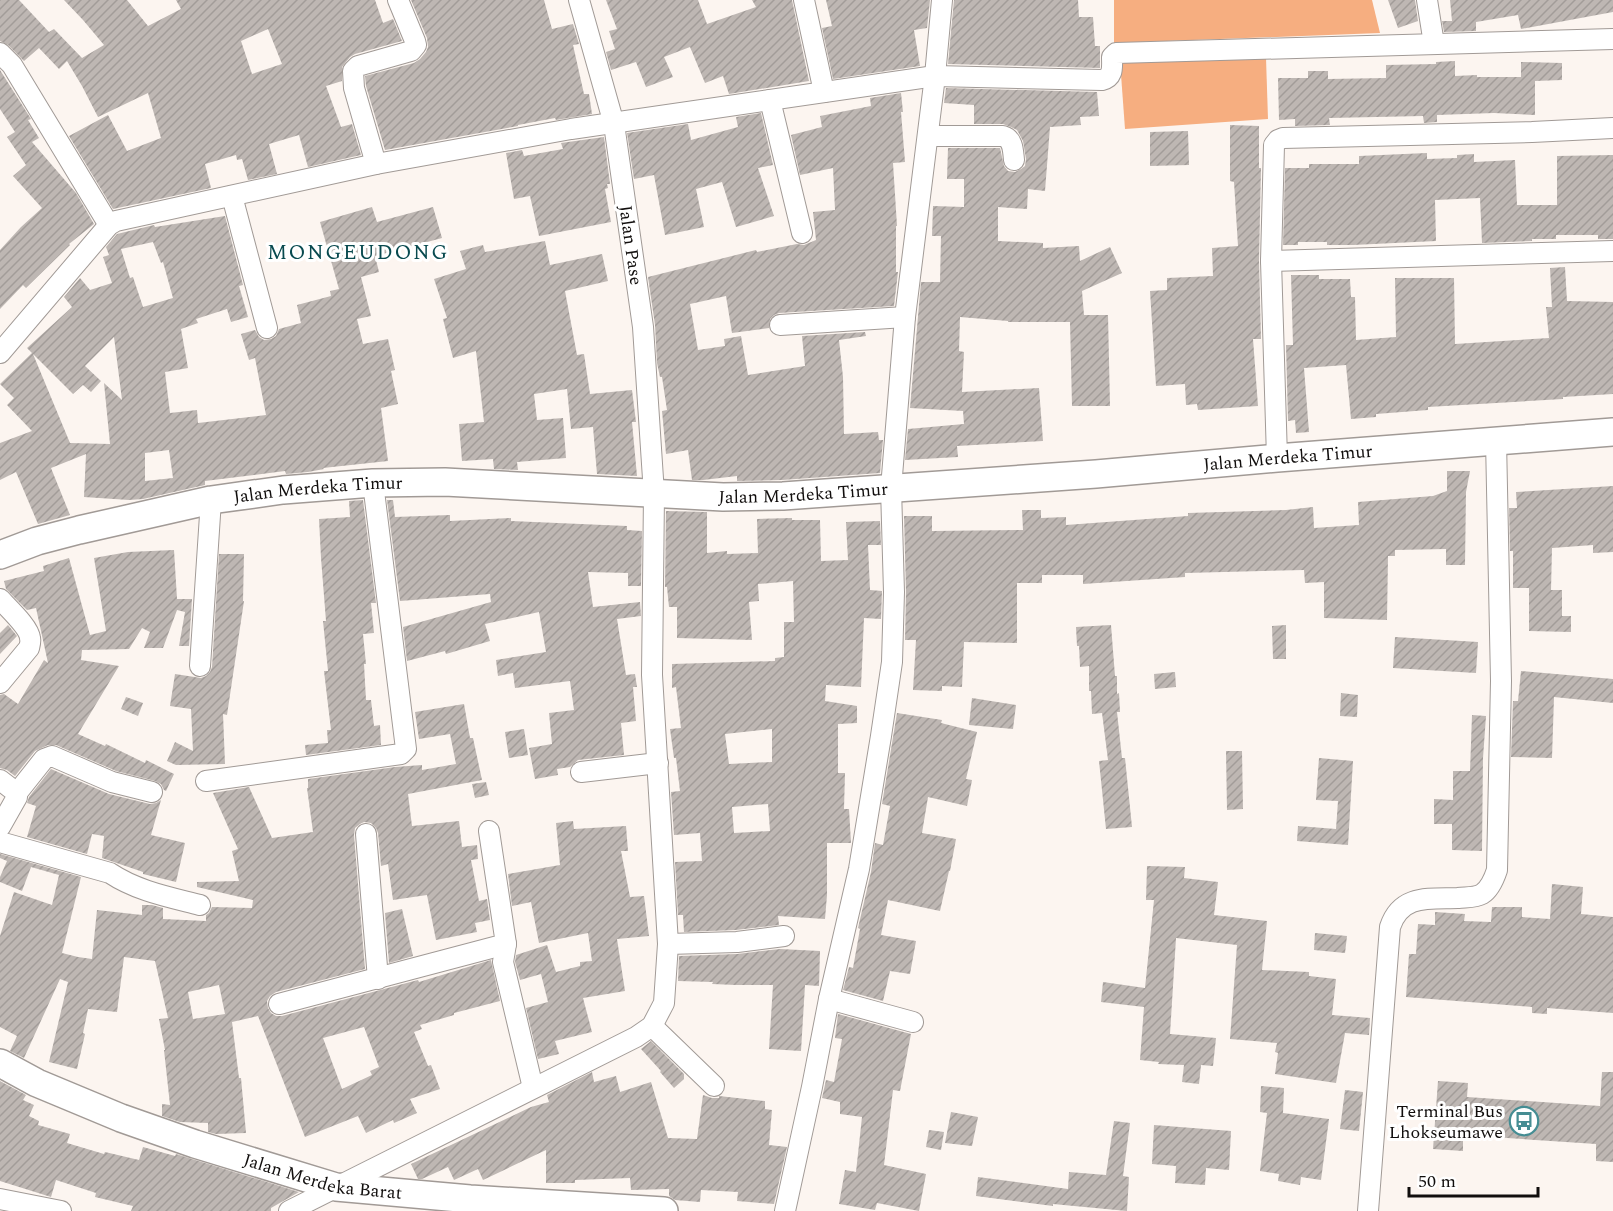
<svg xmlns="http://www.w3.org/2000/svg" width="1613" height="1211" font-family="Spectral,serif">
  <defs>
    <pattern id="building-hatch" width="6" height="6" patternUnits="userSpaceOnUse" patternTransform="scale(1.5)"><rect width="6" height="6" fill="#beb7b3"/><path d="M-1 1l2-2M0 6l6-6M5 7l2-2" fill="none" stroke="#a29c99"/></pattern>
  </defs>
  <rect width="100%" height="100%" fill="#fcf5f0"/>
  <!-- water -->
  <g fill="#f6ae80">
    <polygon points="1114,0 1372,0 1380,33 1114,43"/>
    <polygon points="1266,58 1268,119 1125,129 1120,61"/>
  </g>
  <!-- building -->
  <g fill="url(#building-hatch)" fill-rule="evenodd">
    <path d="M0 0H19L49 32 54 29 82 58 104 45 83 20 64 0H127L148 26 181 9 176 0H375L383 23 393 19 402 41 355 54 350 57 342 67V81L326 86 341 127 352 124 361 155 308 167 299 135 269 144 277 174 248 180 242 159 237 160 236 155 205 164 211 188 113 209 69 136 108 115 127 151 161 138 148 93 98 117 82 86 67 61 59 69 39 48 24 61 8 45 0 41ZM268 29 282 64 252 74 241 41Z"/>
    <polygon points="411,0 544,0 552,29 573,24 579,44 573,45 584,94 589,94 592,114 556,120 555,118 518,125 518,126 385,150 366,86 365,76 414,63 420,59 426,52 428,47 427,38"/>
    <polygon points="606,0 698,0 707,24 756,7 752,0 792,0 809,81 729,94 723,76 705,83 690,47 664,57 673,77 646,87 636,62 611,70 606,52 615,49 609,31 617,29"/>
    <polygon points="826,0 930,0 927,28 914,30 920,66 833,79 822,28 832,26"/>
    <polygon points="954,0 1078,0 1079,17 1093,17 1095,46 1100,46 1100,68 948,64"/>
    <polygon points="1388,0 1415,0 1418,21 1398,28"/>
    <polygon points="1450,0 1613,0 1613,12 1521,29 1518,15 1476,22 1476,31 1444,32 1442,21 1452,21"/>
    <polygon points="1455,61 1455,76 1477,75 1477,77 1521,77 1521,62 1562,63 1562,80 1535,81 1535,115 1494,113 1437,115 1437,122 1424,123 1423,116 1329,118 1330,125 1295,126 1295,119 1279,120 1278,78 1308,78 1308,71 1328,71 1328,79 1386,78 1386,65 1436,64 1436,62"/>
    <polygon points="0,70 31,119 28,120 39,138 32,142 76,193 94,224 69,244 70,245 26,288 23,285 0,309 0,250 21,227 42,208 13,176 26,165 7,137 15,132 0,109"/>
    <polygon points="946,88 1097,92 1099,116 1080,117 1081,125 1050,127 1045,191 1028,189 1027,209 998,207 998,241 1043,243 1043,248 1079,246 1080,261 1110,247 1122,273 1082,291 1084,315 1108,315 1110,406 1072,406 1070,322 1008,322 1008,321 960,317 959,351 964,352 962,392 1039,388 1043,441 957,446 958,457 905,460 908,429 964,424 963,411 910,408 921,282 940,282 941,236 932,236 933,206 964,207 964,179 947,179 948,148 1000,148 1004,166 1008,171 1015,172 1021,169 1025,166 1026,159 1023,141 1017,130 1011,127 1003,124 974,124 974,105 944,103"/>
    <polygon points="901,93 903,112 901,112 905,162 893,163 897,226 896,226 896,272 898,272 894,306 779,313 774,315 770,319 769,328 732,333 726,296 690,304 698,350 725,346 724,339 741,336 748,375 805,366 802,336 865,332 866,336 839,340 843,377 844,434 878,432 879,440 883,440 880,473 782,480 737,481 737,476 703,480 692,480 688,450 666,454 662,411 667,410 662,377 660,377 657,363 655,325 648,277 756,250 757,252 797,244 804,245 816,240 813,212 835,210 833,168 800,175 791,135 822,127 820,116 871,106 870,98"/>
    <polygon points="761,113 773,165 758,168 774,216 736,227 722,182 696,189 704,227 665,235 654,175 634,179 627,133 688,124 691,140 738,127 736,117"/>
    <polygon points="1230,125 1259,126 1259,168 1261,168 1259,261 1261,339 1253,339 1258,406 1198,410 1197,404 1186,405 1185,384 1156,386 1150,291 1167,290 1167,278 1213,276 1212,248 1238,246 1234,182 1230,181"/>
    <polygon points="1188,131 1189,165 1150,166 1150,132"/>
    <polygon points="604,137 610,184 607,184 608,188 605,189 611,222 539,236 530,196 514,199 506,153 522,150 524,156 563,149 561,143"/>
    <polygon points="1427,153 1427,159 1457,158 1457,155 1474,154 1474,162 1515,160 1517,205 1557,205 1557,156 1613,155 1613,239 1598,239 1598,235 1556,235 1556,239 1532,239 1532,241 1482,243 1480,198 1435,200 1436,241 1353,245 1327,245 1327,242 1298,242 1298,245 1283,245 1285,168 1309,168 1309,164 1359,164 1359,156"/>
    <path d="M372 207 377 222 433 207 442 238 375 256 379 272 361 277 371 316 357 319 363 344 388 339 395 370 391 371 398 404 381 408 388 461 323 468 324 469 308 472 286 474 285 471 205 481V485L143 499 129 500 84 497 86 454 51 468 70 515 38 524 16 472 0 480V443L32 431 7 405 14 398 0 384 32 353 27 348 72 307 64 297 80 278 90 290 112 283 103 257 109 255 106 247 117 234 154 225 155 227 225 216 243 285 239 286 248 317 231 322 227 309 196 319 198 323 181 329 188 368 165 372 170 413 197 410 198 423 266 415 255 358 249 360 241 334 255 330 259 337 264 340 271 339 276 336 279 329 301 323 297 305 331 296 330 291 339 289 320 222ZM153 242 161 263 163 262 173 298 143 307 133 277 130 278 121 249ZM114 337 122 400 104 383 110 444 70 443 33 354 73 394 83 385 91 392 101 381 85 366ZM169 450 173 478 145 481V453Z"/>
    <polygon points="545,241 550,265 602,254 608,281 565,291 577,355 584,354 590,394 632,390 636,422 632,422 637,476 597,474 593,427 571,429 567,389 534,394 537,420 563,418 566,458 517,462 518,470 494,469 493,459 462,461 459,424 484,422 476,351 453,358 443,319 447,318 434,279 466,269 460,251 483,245 485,252"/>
    <polygon points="1565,267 1567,301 1613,302 1613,394 1563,397 1563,399 1428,407 1428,410 1376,414 1376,417 1351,419 1346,365 1304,368 1309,432 1296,433 1295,420 1288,421 1286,345 1293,345 1291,275 1319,275 1319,279 1350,279 1351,297 1355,297 1356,340 1396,337 1395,278 1454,278 1455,344 1549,338 1546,307 1552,307 1550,268"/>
    <polygon points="1447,471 1470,471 1466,492 1465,565 1446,565 1446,549 1395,550 1395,556 1388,556 1387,620 1324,618 1324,582 1305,583 1304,570 1185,573 1185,577 1083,584 1083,575 1042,575 1042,583 1017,583 1017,643 964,642 962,687 942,686 942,691 913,690 916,640 905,640 906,592 904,516 932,516 932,531 1023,530 1022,510 1041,510 1041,518 1066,517 1066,525 1188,516 1188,513 1286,510 1313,507 1314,528 1359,525 1358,502 1433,496 1447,491"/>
    <polygon points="1613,486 1613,552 1593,553 1593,545 1552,548 1551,590 1562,590 1562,616 1571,616 1571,632 1529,631 1529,588 1513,588 1513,551 1510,551 1509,508 1517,508 1516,492"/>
    <polygon points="363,500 376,603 371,603 374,633 363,634 366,664 364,664 366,700 371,700 374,726 380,725 381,745 306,755 305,745 328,743 327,730 331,730 324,671 328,671 323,621 326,621 321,558 319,519 350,517 349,501"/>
    <polygon points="387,500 393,500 395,517 450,515 450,521 511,518 511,521 627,526 627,530 642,531 641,586 628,586 628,573 588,572 593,607 640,602 641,616 617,619 626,675 635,674 637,687 633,687 636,721 621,723 624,755 578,760 570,767 557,769 558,775 535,779 529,748 552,744 549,713 574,710 570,681 515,688 513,673 498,676 496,660 546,652 539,612 485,624 490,641 446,654 445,651 407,661 403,627 491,602 490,594 400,601"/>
    <path d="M666 511 707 512V553L727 551V554L758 553 757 519 792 518V520H820L821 561 848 560 846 522 880 521 881 545H868L870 590 882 591 881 619 864 618 861 687 826 685 825 701 857 706V723L838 724V773H845L844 809H849L851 843H827V895L825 919 778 916 779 925 736 930 684 932 683 915H678L675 862 702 861 700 833 674 835 671 792 680 791 676 758H674L670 729 681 728 676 687 672 688V664L775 661V658L784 657V622H794L793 581 758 584 759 601 749 602 752 640 677 638V607H669L667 587H665ZM772 729V762L729 764 725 734ZM768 804 770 831 734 833 732 807Z"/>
    <polygon points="174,550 177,599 192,599 189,646 179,646 185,612 177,610 163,648 144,648 150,632 142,628 129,649 82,650 81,660 119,666 78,734 105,746 106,744 145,763 146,760 174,774 166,791 164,790 161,784 155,781 116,771 56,745 48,745 35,751 15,776 7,770 0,768 0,695 4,694 18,704 44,660 48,663 36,608 27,610 6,589 4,581 44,571 43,566 69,558 90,635 106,631 94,558 128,552"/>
    <polygon points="219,554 244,554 243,601 244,601 227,715 223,714 225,764 176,765 167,761 175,742 193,751 191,709 170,706 175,674 201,678 206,676 210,672 212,667"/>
    <polygon points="8,625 17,636 0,654 0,633"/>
    <polygon points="1111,625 1115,676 1117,676 1117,694 1119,693 1120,712 1117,712 1122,758 1125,758 1132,827 1106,829 1099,761 1108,760 1102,713 1092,714 1091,691 1089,691 1089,666 1080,667 1079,646 1077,646 1076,627"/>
    <polygon points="1286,625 1286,659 1273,659 1272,626"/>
    <polygon points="1395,637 1478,642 1476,673 1393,668"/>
    <polygon points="1521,671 1613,679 1613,703 1554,697 1552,758 1511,757 1513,701 1518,701"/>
    <polygon points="1175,672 1176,687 1155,689 1154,674"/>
    <polygon points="1341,693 1358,695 1357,717 1340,716"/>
    <polygon points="126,697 143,703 138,716 121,709"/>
    <polygon points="972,698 1016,705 1013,729 969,725"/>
    <path d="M464 704 470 738H473L482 780 408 794 412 826 459 821 462 847 477 845 478 859 471 860 479 901 487 899 490 920 475 923 477 932 436 940 427 895 393 900 388 864 381 866 378 833 376 828 371 823 364 822 360 824 355 828 354 835 365 969 276 992 270 996 267 1001 268 1008 271 1013 276 1016H282L418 980 419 982 491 960 500 1001 454 1013V1015L420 1025 422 1029 414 1032 428 1066 431 1065 440 1089 410 1099 417 1113 394 1123 393 1120 366 1133 358 1116 305 1137 258 1016 232 1022 239 1078H241L246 1133 216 1134 208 1132V1123L180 1122 162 1116V1104L170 1105 164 1050H165L159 1019 168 1018 155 961 124 957 117 1012 88 1009 83 1033 85 1034 77 1069 49 1062 68 982 60 979 24 1058 10 1051 17 1036 0 1027V936L14 892 52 905 59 875 31 867 22 891 0 882V877L7 861 0 858V854L81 877 62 953 78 957 92 959 97 910 142 915V905H152L163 908V919L206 921V915L209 913 212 907 252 908 253 900 197 887V882L239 881 232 851 238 849 213 793 249 787 272 838 313 832 307 788H308V779L395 767 422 765V770L456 764 450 734 419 739 415 712ZM219 985 225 1014 193 1019 188 992ZM364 1027 379 1067 370 1071 372 1075 342 1089 323 1038Z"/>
    <polygon points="897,713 942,720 941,723 977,732 966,779 972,780 967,806 928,797 922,833 956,839 950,871 949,871 940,911 888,900 881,935 916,941 910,974 890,971 883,1001 843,990 849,967 853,968 860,929 858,928 871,872 875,843 883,845 890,806 882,804"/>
    <polygon points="1472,715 1486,716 1483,758 1482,851 1452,850 1452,824 1434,824 1434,799 1453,800 1453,771 1470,771"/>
    <polygon points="524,729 528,755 509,758 505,732"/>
    <polygon points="1226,751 1242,751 1243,809 1227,810"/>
    <polygon points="1319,758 1353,761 1348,845 1297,841 1298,826 1336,829 1338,801 1316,800"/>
    <polygon points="51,769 109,794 150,804 156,803 161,800 151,835 185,843 176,882 143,874 143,872 102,858 104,836 92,834 87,854 27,837 36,806 27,803 29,797"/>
    <polygon points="486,782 489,795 475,798 472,784"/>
    <polygon points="573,821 574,829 626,826 628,851 621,851 630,897 644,896 649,936 617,939 625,991 583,998 592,1032 555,1041 559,1054 538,1059 526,1008 548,1002 541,974 520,980 515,962 516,955 547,945 556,972 580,966 580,962 592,961 588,933 539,943 531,902 512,906 508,874 560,865 556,823"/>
    <polygon points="1147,866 1185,867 1184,878 1218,882 1214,915 1267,921 1262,970 1309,972 1309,976 1336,979 1332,1015 1370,1018 1369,1035 1345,1033 1336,1083 1275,1074 1278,1053 1275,1052 1277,1043 1230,1039 1237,945 1176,938 1170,1034 1216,1038 1213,1066 1201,1065 1199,1084 1182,1082 1184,1065 1158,1064 1159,1062 1140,1060 1144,1007 1101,1002 1103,982 1145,988 1154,900 1146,900"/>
    <polygon points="1552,884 1583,887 1581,914 1613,917 1613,1013 1547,1008 1547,1014 1532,1013 1532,1007 1406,997 1409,954 1416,954 1418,924 1435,925 1435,912 1465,914 1464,921 1491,922 1492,907 1522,907 1522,917 1550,919"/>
    <polygon points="402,909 413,956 389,963 385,913"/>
    <polygon points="1315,933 1347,936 1345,953 1314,950"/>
    <polygon points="780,949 820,951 819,986 805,985 801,1051 769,1049 773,985 736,985 712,984 713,982 678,981 679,956 737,954"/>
    <polygon points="838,1014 911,1034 900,1091 893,1090 884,1165 926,1174 919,1211 877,1203 875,1210 839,1204 845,1170 856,1172 862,1117 840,1114 840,1102 822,1098 826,1080 834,1082 842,1039 835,1038"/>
    <polygon points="651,1041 684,1074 684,1079 674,1088 660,1072 661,1071 641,1049"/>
    <polygon points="592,1072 594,1082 616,1076 620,1092 651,1082 668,1138 697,1139 703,1095 712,1098 719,1098 719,1096 765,1101 765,1109 772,1110 769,1145 787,1147 774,1204 737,1201 738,1192 701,1190 700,1202 675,1200 669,1196 669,1189 631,1190 630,1178 575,1180 575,1183 546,1183 546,1150 483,1180 478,1169 454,1180 448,1167 422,1179 418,1179 411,1164 531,1107 549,1102 547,1095"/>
    <polygon points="1602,1072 1613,1072 1613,1162 1596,1161 1596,1144 1463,1135 1463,1151 1433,1149 1438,1081 1468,1083 1467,1097 1600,1106"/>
    <polygon points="0,1081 26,1095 23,1100 34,1105 29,1116 39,1121 38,1125 70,1134 67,1143 104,1154 105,1152 139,1160 143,1147 175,1156 176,1154 299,1192 271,1208 271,1211 131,1211 133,1206 95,1197 96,1193 56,1180 51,1197 0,1181"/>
    <polygon points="1261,1086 1284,1088 1283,1113 1329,1119 1321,1180 1301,1177 1300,1185 1278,1181 1279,1174 1260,1171 1267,1113 1260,1112"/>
    <polygon points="1345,1090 1363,1092 1359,1131 1340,1129"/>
    <polygon points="951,1112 978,1117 972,1146 945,1143"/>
    <polygon points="1114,1121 1130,1123 1123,1176 1129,1177 1127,1211 1053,1204 1053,1206 976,1196 978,1177 1068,1189 1069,1172 1106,1175"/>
    <polygon points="1154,1125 1231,1131 1229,1170 1206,1168 1205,1185 1175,1183 1176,1166 1152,1164"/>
    <polygon points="929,1130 944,1132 941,1150 926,1147"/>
  </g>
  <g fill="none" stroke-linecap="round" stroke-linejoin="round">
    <!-- minor casing -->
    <g stroke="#a19a96" stroke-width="22">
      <g id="minor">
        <polyline points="804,0 824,92"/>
        <polyline points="1427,0 1434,44"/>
        <polyline points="0,53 12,65 109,225"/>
        <polyline points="770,100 802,233"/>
        <path d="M928 136H1003C1013 139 1013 150 1014 160"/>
        <polyline points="376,164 354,88 353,71 358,66 411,51 416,45 415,41 398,0"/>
        <polyline points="232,196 267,328"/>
        <polyline points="1271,261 1613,251"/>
        <polyline points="780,325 905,317"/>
        <path d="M0 353 109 225 116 221 376 164 571 129 935 76 1102 80C1114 77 1112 67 1112 57L1116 53 1613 39"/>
        <polyline points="1277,458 1271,261 1274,145 1278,140 1283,138 1532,132 1613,128"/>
        <path d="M0 599C8 608 29 627 30 638 31 641 30 644 29 648L0 683"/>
        <polyline points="200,666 211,500"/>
        <polyline points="581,772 658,763"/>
        <polyline points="0,780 17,793 17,797 0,827"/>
        <polyline points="206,781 401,754 406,749 373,483"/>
        <polyline points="17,793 44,759 52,756 112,782 152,792"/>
        <polyline points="366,834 378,979"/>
        <path d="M0 842 110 873C137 891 169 897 200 905"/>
        <polyline points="506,944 503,962 533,1088"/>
        <polyline points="668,944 737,942 784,936"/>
        <polyline points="829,999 913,1022"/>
        <polyline points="279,1004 506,944 489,831"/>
        <polyline points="652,1026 714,1086"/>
        <polyline points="0,1199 61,1211"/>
        <polyline points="289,1211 636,1037 652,1026 664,1003 668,944 652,675 654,494 643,327 614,124 579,0"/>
        <polyline points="785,1211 812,1087 829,999 859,869 881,736 892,662 894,592 891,488 905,317 935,76 942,0"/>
        <path d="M1368 1211 1390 927C1401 894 1429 899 1458 898 1466 897 1475 898 1482 894 1490 889 1494 879 1497 870L1501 681 1496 440"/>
      </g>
    </g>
    <!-- secondary casing -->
    <g stroke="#a19a96" stroke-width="30">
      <g id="secondary">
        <path id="s1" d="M0 555 37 541 79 530 211 500 283 490 373 483 445 482 723 497 783 496 1096 474 1277 458 1613 432"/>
        <path id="s2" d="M0 1063 37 1083 121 1118 195 1144 336 1187 470 1199 664 1211"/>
      </g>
    </g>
    <!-- minor -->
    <use href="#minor" stroke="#fff" stroke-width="20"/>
    <!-- secondary -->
    <use href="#secondary" stroke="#fff" stroke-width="27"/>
  </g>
  <!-- icons -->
  <defs>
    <g id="bus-ring" transform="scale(1.5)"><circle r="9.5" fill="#fff" stroke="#458d93" stroke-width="1.5"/><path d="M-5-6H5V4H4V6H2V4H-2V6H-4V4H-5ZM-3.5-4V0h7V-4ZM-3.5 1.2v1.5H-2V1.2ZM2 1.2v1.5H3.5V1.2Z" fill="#458d93"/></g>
  </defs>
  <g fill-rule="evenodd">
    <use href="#bus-ring" x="1524" y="1121"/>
  </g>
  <g text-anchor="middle" stroke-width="6" stroke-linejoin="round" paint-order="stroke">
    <!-- street labels -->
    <g font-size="18" fill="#110e0d" stroke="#fff">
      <text transform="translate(631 245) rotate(82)" y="6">Jalan Pase</text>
      <text dy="6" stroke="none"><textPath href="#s1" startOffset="1298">Jalan Merdeka Timur</textPath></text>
      <text dy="6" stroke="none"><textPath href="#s1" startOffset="326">Jalan Merdeka Timur</textPath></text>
      <text dy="6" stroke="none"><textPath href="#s1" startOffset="812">Jalan Merdeka Timur</textPath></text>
      <text dy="6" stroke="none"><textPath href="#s2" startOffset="344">Jalan Merdeka Barat</textPath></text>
    </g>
    <!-- poi labels -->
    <g font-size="18" fill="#110e0d" stroke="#fff" text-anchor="end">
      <text x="1503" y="1117">Terminal Bus<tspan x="1503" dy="21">Lhokseumawe</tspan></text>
    </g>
    <!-- quarter labels -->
    <g font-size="21" letter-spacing="1.5" fill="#094a4f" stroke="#fff">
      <text x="358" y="259">MONGEUDONG</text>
    </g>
  </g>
  <!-- scale -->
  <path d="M1409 1187v9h129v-9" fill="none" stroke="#110e0d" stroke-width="3"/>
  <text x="1418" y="1187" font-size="18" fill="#110e0d" stroke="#ffffff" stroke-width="4.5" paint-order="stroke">50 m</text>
</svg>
